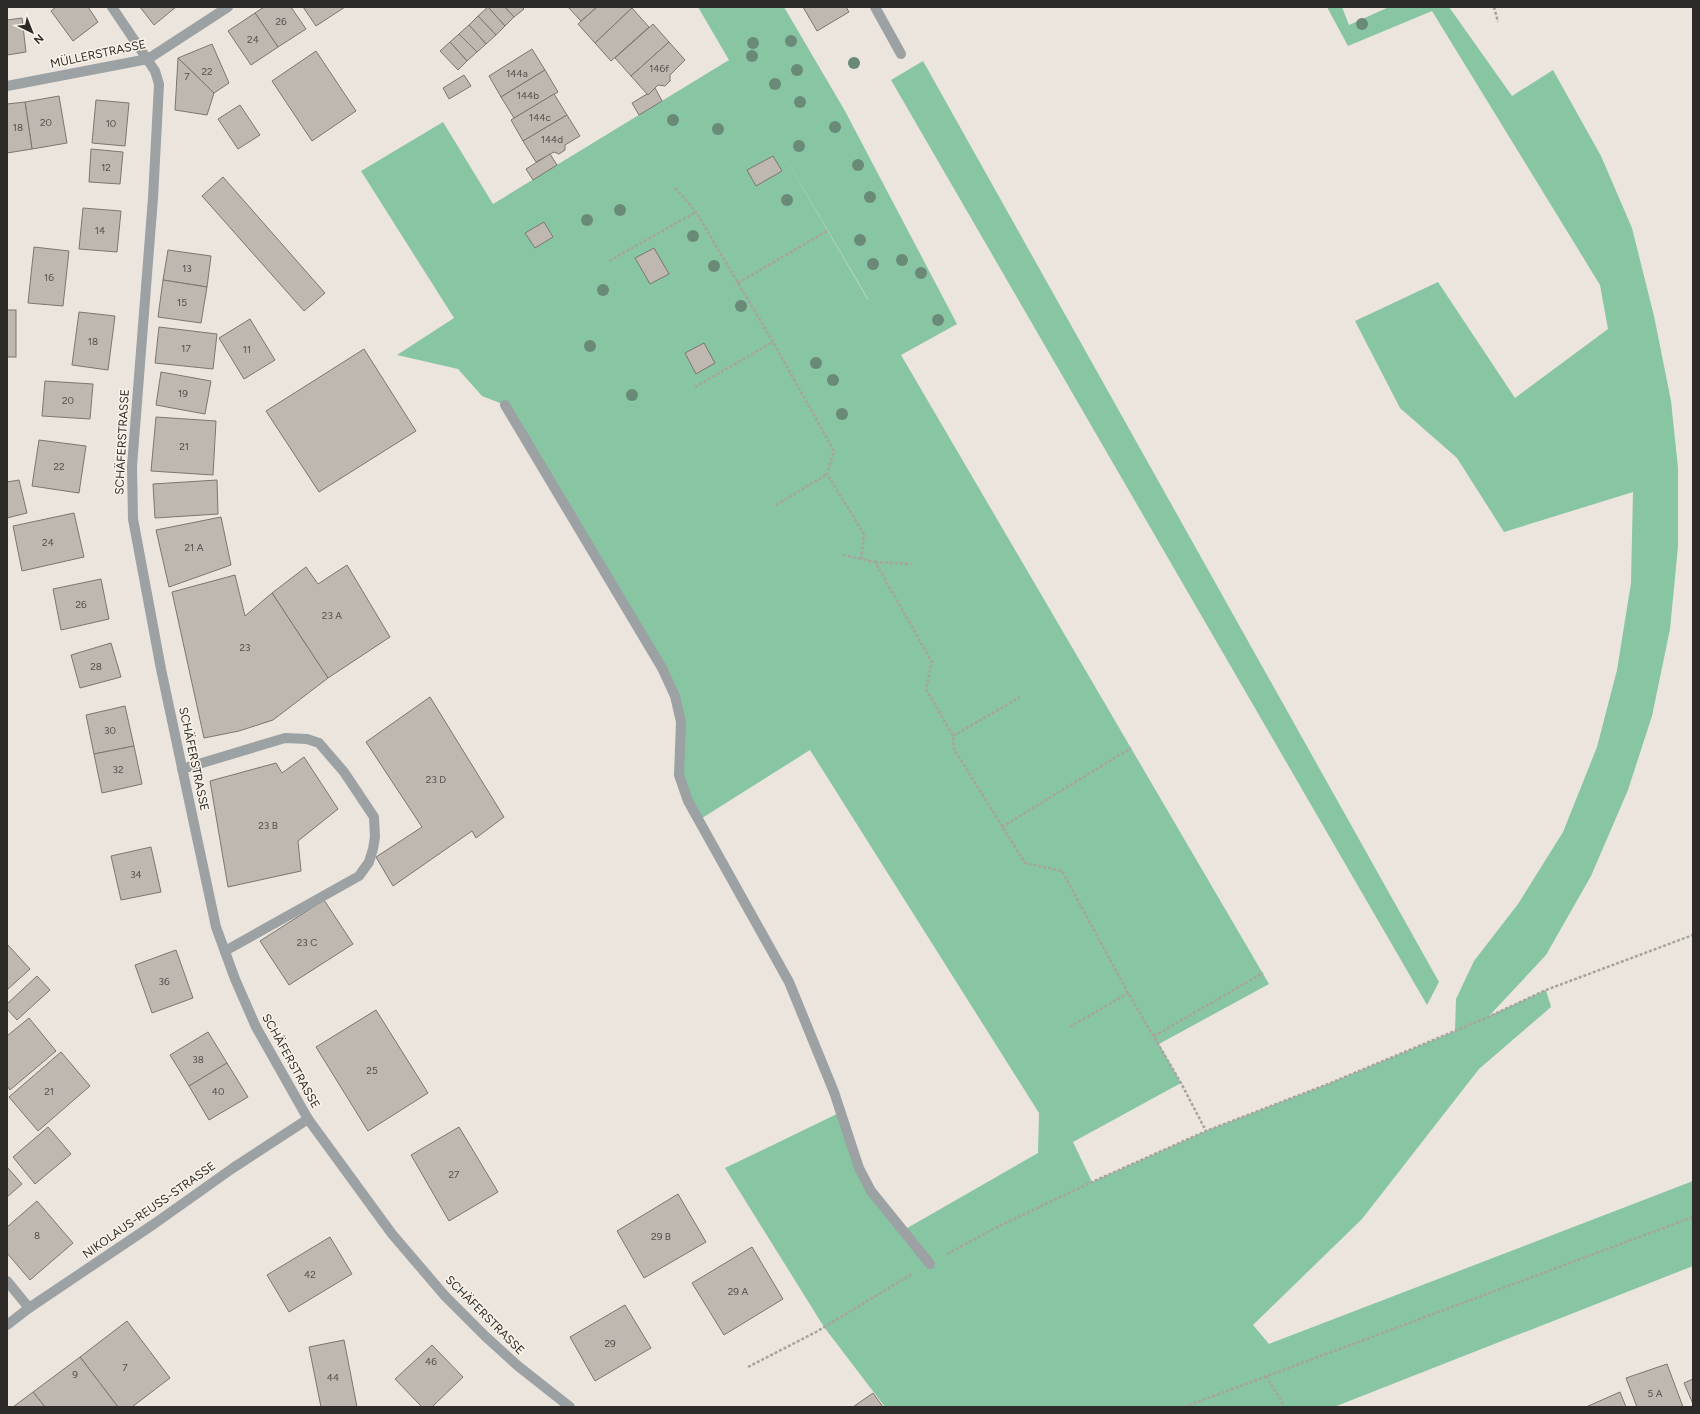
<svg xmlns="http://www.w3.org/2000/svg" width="1700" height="1414" font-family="Figtree,sans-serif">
  <rect width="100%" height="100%" fill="#ece5dd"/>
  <!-- green -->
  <g fill="#88c5a3" fill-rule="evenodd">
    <path d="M698 7H784L845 111 957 324 901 355 1269 984 1159 1044 1181 1083 1073 1142 1092 1182 1206 1131 1328 1084 1455 1031 1456 999 1474 961 1518 904 1563 832 1597 747 1617 670 1631 583 1633 492 1504 532 1457 458 1400 408 1355 321 1438 282 1515 398 1608 329 1600 285 1432 11 1348 46 1327 7H1342L1349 25 1389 7H1449L1512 96 1553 70 1601 156 1632 228 1654 316 1671 401 1678 468V546L1670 629 1652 716 1628 790 1591 876 1546 955 1489 1016 1546 990 1551 1007 1479 1069 1362 1219 1253 1325 1269 1344 1693 1181V1266L1334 1407H885L824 1327 725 1168 841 1112 859 1168 902 1231 1038 1153 1039 1113 810 750 699 820 679 775 675 696 505 405 482 396 458 369 397 355 454 318 361 171 443 122 493 204 729 60ZM772 135 868 299V300Z"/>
    <polygon points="923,61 1439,982 1427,1005 891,80"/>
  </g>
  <!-- building -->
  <g fill="#bfb8b0" stroke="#7c766e">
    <polygon points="56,7 88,7 98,22 73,41 51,11"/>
    <polygon points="140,7 176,7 154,25"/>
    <polygon points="264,7 291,7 306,29 278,47 255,13"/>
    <polygon points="303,7 345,7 316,26"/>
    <polygon points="488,7 505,7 514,17 505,26"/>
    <polygon points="488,7 505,26 496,35 478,16"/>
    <polygon points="505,7 522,7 524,9 514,17"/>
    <polygon points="568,7 597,7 581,21"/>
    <polygon points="597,7 631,7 632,8 595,43 578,24"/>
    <polygon points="803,7 846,7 849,12 817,31"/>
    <polygon points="632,8 649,27 611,61 595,43"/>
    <polygon points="255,13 278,47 251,65 228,31"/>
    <polygon points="478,16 496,35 486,44 469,25"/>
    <polygon points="22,18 26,52 7,55 7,20"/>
    <polygon points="653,24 669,42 631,76 615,58"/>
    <polygon points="469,25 486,44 477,52 459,34"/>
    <polygon points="459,34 477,52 467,61 450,42"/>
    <polygon points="450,42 467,61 458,70 440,51"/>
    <polygon points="669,42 685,60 670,75 670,81 665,86 658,85 648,95 631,76"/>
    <polygon points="212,44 229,83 214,93 178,58"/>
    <polygon points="532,49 545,70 501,97 489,76"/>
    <polygon points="316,51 356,111 312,141 272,81"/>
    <polygon points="178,58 214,93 207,115 175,110"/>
    <polygon points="545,70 558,92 514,118 501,97"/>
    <polygon points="464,75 471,86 449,99 443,88"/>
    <polygon points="655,88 662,101 639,115 632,103 647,94 648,95"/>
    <polygon points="554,94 567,115 523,141 511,120"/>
    <polygon points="59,96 67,143 32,149 25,102"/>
    <polygon points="96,100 129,103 125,146 92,143"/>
    <polygon points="25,102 32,149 7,153 7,104"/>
    <polygon points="240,105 260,135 238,149 218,119"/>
    <polygon points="567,115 580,136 565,145 565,150 559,154 554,152 536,162 523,141"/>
    <polygon points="91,149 123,152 120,184 89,182"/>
    <polygon points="550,154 557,165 533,180 526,169"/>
    <polygon points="773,156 782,171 756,186 747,170"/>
    <polygon points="223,177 325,293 304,311 202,196"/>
    <polygon points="83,208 121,211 117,252 79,249"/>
    <polygon points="544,222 553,237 535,248 525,233"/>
    <polygon points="34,247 69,251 63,306 28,303"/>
    <polygon points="654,248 669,274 650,284 635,258"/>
    <polygon points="168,250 211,256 207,287 163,280"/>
    <polygon points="163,280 207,287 201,323 158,317"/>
    <rect x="7" y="310" width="9" height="47"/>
    <polygon points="79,312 115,316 108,370 72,365"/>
    <polygon points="250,319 275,360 244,379 219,338"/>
    <polygon points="159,327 217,334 213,369 155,363"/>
    <polygon points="704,343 715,363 696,374 685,353"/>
    <polygon points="364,349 416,431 319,492 266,411"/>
    <polygon points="161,372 211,381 205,414 156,405"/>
    <polygon points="45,381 93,384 90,419 42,416"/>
    <polygon points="156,417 216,421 213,475 151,471"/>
    <polygon points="39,440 86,446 79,493 32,486"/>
    <polygon points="19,480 27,513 7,518 7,482"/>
    <polygon points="217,480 218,514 155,518 153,484"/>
    <polygon points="74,513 84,557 22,571 13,526"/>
    <polygon points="221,517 231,565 169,587 156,530"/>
    <polygon points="347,565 390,637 328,678 272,593 306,567 318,584"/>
    <polygon points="235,575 245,616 272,593 328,678 273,720 239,731 204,738 172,592"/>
    <polygon points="101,579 109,619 61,630 53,589"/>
    <polygon points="111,643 121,677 80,688 71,655"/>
    <polygon points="430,697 504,817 476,838 472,831 393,886 376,857 422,827 366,742"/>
    <polygon points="125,706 134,746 94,754 86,715"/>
    <polygon points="134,746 142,784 102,793 94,754"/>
    <polygon points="304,757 338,809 298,841 301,871 228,887 210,781 276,763 282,773"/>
    <polygon points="151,847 161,892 121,900 111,856"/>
    <polygon points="324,900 353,944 289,985 260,941"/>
    <polygon points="7,944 30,969 7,990"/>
    <polygon points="176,950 193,998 152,1013 135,965"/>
    <polygon points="37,976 50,990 17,1020 7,1009 7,1004"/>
    <polygon points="376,1010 428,1093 368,1131 316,1047"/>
    <polygon points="29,1018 56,1051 10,1090 7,1086 7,1036"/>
    <polygon points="208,1032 227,1063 189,1086 170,1055"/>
    <polygon points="61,1052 90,1086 38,1131 9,1097"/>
    <polygon points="227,1063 248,1097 209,1120 189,1086"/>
    <polygon points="48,1127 71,1154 35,1184 13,1157"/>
    <polygon points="459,1127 498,1192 449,1221 411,1155"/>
    <polygon points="7,1167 22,1184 7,1197"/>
    <polygon points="678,1194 706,1242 644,1278 617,1231"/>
    <polygon points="37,1201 73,1243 30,1280 7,1253 7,1227"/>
    <polygon points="330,1237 352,1274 289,1312 267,1275"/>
    <polygon points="752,1247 783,1299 724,1335 692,1283"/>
    <polygon points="625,1305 651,1348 595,1381 570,1337"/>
    <polygon points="127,1321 170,1378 132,1407 118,1407 80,1357"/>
    <polygon points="344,1340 357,1407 321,1407 309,1347"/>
    <polygon points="432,1345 463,1377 432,1407 422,1407 395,1379"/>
    <polygon points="80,1357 118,1407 45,1407 33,1392"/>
    <polygon points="1667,1364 1683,1407 1637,1407 1626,1378"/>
    <polygon points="1693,1379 1693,1404 1684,1383"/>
    <polygon points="33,1392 45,1407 13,1407"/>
    <polygon points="1620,1392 1626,1407 1586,1407"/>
    <polygon points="873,1393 883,1407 853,1407"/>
  </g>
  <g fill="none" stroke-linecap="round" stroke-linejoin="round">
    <!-- path -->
    <g stroke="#a9a39d" stroke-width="2.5" stroke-dasharray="3 2" stroke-linecap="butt">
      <polyline points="1494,7 1498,22"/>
      <polyline points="675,188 696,212 773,342 834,451 827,474 864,534 861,559 875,562 932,662 926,689 953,736 954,749 1025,863 1062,871 1128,993 1181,1083 1206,1131"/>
      <polyline points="609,261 696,212"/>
      <polyline points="738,283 827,231"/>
      <polyline points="695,387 773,342"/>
      <polyline points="776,505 827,474"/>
      <polyline points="843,555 861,559"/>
      <polyline points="875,562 911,564"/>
      <polyline points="953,736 1020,697"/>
      <polyline points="1002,827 1131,748"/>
      <polyline points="1070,1027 1128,993"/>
      <polyline points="1154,1036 1263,973"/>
      <polyline points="947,1254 993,1229 1092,1182 1206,1131 1328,1084 1488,1017 1546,990 1693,935"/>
      <polyline points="748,1367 816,1332 912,1274"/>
      <polyline points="1266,1376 1285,1407"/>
      <polyline points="1184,1407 1693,1217"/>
    </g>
    <!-- service -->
    <g stroke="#9ca1a3" stroke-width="10">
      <polyline points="875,7 901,54"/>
      <polyline points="505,405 662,668 675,696 681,722 679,775 688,801 789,982 834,1092 859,1168 871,1191 930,1264"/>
      <polyline points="182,769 285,738 307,739 319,743 344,772 374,817 375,837 373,849 369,862 359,876 225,951"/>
    </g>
    <!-- minor -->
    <g stroke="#9ca1a3" stroke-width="10">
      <polyline points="112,7 155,71 159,84 153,198 132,466 133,519 161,669 216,927 235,979 256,1027 308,1119 392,1234 445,1296 485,1336 518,1366 570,1407"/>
      <polyline points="7,86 148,59 228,7"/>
      <polyline points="7,1281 29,1308"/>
      <polyline points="7,1325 29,1308 154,1224 233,1168 308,1119"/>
    </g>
  </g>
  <!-- trees -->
  <g fill="#6a8a78">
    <circle cx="1362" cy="24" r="6"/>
    <circle cx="791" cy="41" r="6"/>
    <circle cx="753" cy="43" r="6"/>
    <circle cx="752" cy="56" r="6"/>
    <circle cx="854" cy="63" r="6"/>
    <circle cx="797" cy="70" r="6"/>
    <circle cx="775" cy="84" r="6"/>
    <circle cx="800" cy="102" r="6"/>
    <circle cx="673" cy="120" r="6"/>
    <circle cx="835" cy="127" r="6"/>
    <circle cx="718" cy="129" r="6"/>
    <circle cx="799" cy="146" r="6"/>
    <circle cx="858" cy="165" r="6"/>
    <circle cx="870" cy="197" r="6"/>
    <circle cx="787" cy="200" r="6"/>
    <circle cx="620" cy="210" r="6"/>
    <circle cx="587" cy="220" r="6"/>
    <circle cx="693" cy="236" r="6"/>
    <circle cx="860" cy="240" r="6"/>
    <circle cx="902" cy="260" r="6"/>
    <circle cx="873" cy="264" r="6"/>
    <circle cx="714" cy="266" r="6"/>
    <circle cx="921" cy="273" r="6"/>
    <circle cx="603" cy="290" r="6"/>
    <circle cx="741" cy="306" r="6"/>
    <circle cx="938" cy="320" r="6"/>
    <circle cx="590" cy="346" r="6"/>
    <circle cx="816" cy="363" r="6"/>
    <circle cx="833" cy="380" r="6"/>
    <circle cx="632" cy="395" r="6"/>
    <circle cx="842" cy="414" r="6"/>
  </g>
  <g text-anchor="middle" stroke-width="3" stroke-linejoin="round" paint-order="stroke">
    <!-- number labels -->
    <g font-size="10" fill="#524e49">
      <text x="281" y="25">26</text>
      <text x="253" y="43">24</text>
      <text x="659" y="72">146f</text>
      <text x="207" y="75">22</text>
      <text x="517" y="77">144a</text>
      <text x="187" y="80">7</text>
      <text x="528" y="99">144b</text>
      <text x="540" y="121">144c</text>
      <text x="46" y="126">20</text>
      <text x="111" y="127">10</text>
      <text x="18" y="131">18</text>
      <text x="552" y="143">144d</text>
      <text x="106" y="171">12</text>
      <text x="100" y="234">14</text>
      <text x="187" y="272">13</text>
      <text x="49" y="281">16</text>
      <text x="182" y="306">15</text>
      <text x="93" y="345">18</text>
      <text x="186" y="352">17</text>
      <text x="247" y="353">11</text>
      <text x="183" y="397">19</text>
      <text x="68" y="404">20</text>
      <text x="184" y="450">21</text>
      <text x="59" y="470">22</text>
      <text x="48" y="546">24</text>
      <text x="194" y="551">21 A</text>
      <text x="81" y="608">26</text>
      <text x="332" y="619">23 A</text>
      <text x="245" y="651">23</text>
      <text x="96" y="670">28</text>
      <text x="110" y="734">30</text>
      <text x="118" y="773">32</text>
      <text x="436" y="783">23 D</text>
      <text x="268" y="829">23 B</text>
      <text x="136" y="878">34</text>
      <text x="307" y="946">23 C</text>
      <text x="164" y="985">36</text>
      <text x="198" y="1063">38</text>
      <text x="372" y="1074">25</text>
      <text x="49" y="1095">21</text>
      <text x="218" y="1095">40</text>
      <text x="454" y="1178">27</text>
      <text x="37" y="1239">8</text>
      <text x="661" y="1240">29 B</text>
      <text x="310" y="1278">42</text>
      <text x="738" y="1295">29 A</text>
      <text x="610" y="1347">29</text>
      <text x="431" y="1365">46</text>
      <text x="125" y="1371">7</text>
      <text x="75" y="1378">9</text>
      <text x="333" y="1381">44</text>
      <text x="1655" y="1397">5 A</text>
    </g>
    <!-- street labels -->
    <g font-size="12" fill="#2d2a27" stroke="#faf3ea">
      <text transform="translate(98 54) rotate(-12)" y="4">MÜLLERSTRASSE</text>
      <text transform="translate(122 442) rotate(-87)" y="4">SCHÄFERSTRASSE</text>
      <text transform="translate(194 759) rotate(78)" y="4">SCHÄFERSTRASSE</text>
      <text transform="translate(291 1061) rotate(61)" y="4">SCHÄFERSTRASSE</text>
      <text transform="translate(149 1210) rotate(-35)" y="4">NIKOLAUS-REUSS-STRASSE</text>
      <text transform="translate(485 1315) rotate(45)" y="4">SCHÄFERSTRASSE</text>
    </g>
  </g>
  <!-- border -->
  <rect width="1700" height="1414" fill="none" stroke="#2d2a27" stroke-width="16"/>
  <!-- north arrow -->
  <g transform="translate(32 32) rotate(137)" stroke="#faf3ea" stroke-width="3" paint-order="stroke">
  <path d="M0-3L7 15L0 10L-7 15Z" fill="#2d2a27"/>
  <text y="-6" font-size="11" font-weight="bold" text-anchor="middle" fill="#2d2a27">N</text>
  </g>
</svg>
